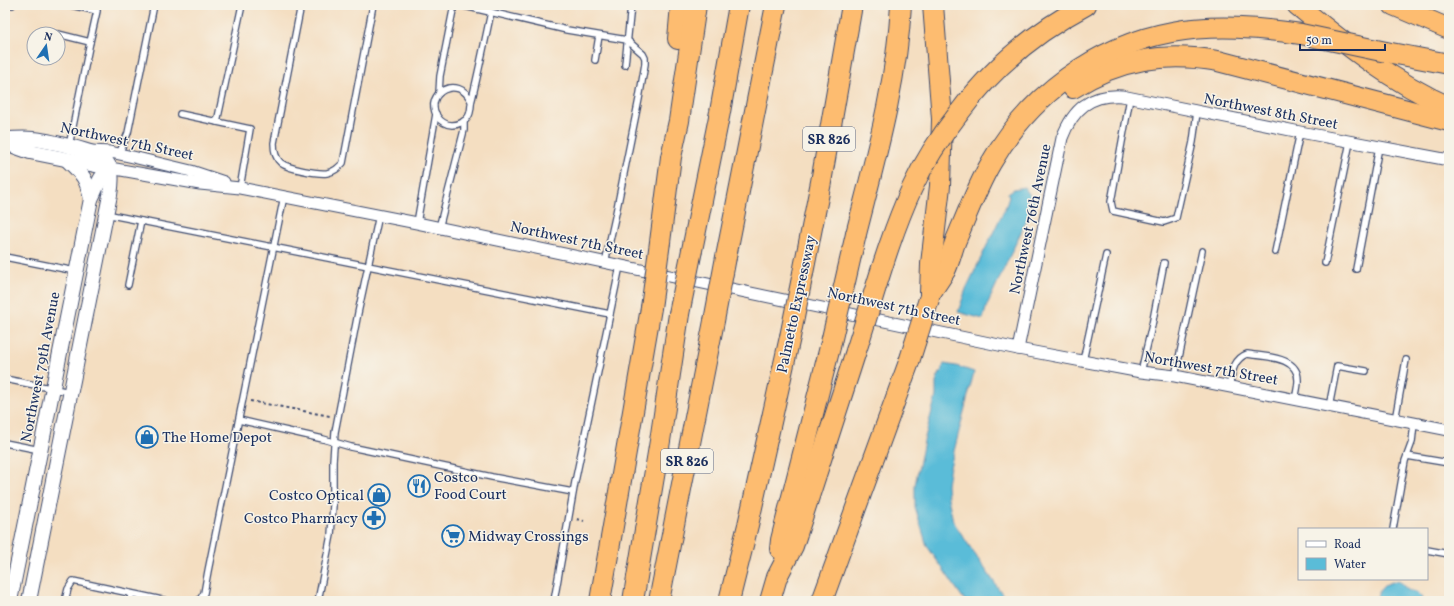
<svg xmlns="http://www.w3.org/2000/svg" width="1454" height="606" font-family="Vollkorn,serif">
  <rect width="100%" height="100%" fill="#f7f3e8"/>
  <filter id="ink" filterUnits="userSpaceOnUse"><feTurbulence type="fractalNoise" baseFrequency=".025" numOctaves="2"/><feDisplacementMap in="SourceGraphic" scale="8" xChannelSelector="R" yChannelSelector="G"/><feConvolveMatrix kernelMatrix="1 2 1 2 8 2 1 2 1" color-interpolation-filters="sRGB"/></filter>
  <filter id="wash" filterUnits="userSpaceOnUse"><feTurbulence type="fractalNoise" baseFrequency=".012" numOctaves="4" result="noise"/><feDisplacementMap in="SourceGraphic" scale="16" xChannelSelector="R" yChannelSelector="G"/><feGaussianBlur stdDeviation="0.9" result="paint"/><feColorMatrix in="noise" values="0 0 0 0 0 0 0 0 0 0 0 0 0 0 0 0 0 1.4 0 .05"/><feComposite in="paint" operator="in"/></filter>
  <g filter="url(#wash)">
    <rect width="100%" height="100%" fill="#f4dec1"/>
    <!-- water -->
    <g fill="#5abcd8" stroke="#3a769b">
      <polygon points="1024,187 1035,202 987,305 983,319 958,312 966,289 1006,206 1009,197 1008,193 1014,189"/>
      <polygon points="944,364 956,366 974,372 949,471 947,485 948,498 953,521 972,550 1007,601 965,601 927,546 915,507 915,485 924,441 936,396 936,383 939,372 941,372"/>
      <path d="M1396 581C1403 582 1404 589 1410 591 1416 593 1417 592 1422 598L1421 601H1376C1378 590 1384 583 1396 581Z"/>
    </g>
  </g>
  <g filter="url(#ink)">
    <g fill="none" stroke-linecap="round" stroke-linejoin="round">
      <!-- service casing -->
      <g stroke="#3c496d" stroke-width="8">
        <g id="service">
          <polyline points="8,5 12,5"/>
          <polyline points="71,5 97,11 90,42"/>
          <path d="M301 5 274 143C274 150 275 158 281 163 289 169 317 174 327 173 334 172 338 168 343 163L373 5"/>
          <polyline points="460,5 567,30 627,40 643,54 645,58 645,64 639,99 616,213 605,263"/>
          <polyline points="58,34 90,42 69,146"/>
          <polyline points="595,60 599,36"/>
          <polyline points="625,65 631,5"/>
          <polyline points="439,93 440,76 454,5"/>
          <polyline points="1130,98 1111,202 1113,211 1164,222 1176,218 1193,142 1197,112"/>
          <path d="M471 101C459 74 423 93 437 116 440 121 446 125 452 125 458 125 465 122 468 117 472 111 470 105 472 99 479 70 485 41 491 12"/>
          <polyline points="180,114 250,129 240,188"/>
          <polyline points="217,122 242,5"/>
          <polyline points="119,154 128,133 154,5"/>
          <polyline points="106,214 610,314"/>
          <polyline points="417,223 436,114"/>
          <polyline points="439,228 464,130 464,121"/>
          <polyline points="1275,252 1300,132"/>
          <polyline points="5,257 75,271"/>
          <polyline points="1325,263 1350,142"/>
          <polyline points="1356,269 1379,147"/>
          <polyline points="128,285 141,221"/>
          <polyline points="1083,361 1106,255"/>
          <polyline points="1141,372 1152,325 1164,263"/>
          <polyline points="1175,376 1202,251"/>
          <polyline points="5,379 70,392"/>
          <path d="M1229 387C1232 374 1233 359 1247 354 1265 357 1299 356 1298 381 1298 387 1296 394 1295 400"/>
          <polyline points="1329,407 1337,366 1366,371"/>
          <polyline points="239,420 323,439 351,447 492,477 573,492"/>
          <polyline points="1395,420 1406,360"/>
          <polyline points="5,443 40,450"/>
          <polyline points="1407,456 1449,463"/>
          <polyline points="1393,529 1405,461 1412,442 1414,423"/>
          <polyline points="1427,550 1449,554"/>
          <polyline points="65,601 68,589 73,581 167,601"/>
          <polyline points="129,601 132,594"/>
          <polyline points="199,601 204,593 208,571 284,196"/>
          <polyline points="318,601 331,535 333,505 333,461 335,432 358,313 379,215"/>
          <polyline points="554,601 575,482 620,266"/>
        </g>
      </g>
      <!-- minor casing -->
      <g stroke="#3c496d" stroke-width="13">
        <g id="minor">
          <polyline points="91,151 110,152 133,157 191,171 224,182"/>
          <polyline points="110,168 200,184 240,188 417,223 1018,349 1141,372 1175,376 1449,430"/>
          <path d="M1018 349 1062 138C1073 109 1090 94 1122 96L1300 132 1449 160"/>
        </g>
      </g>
      <!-- tertiary casing -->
      <g stroke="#3c496d" stroke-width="16">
        <g id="tertiary">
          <path d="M5 139C14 139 24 138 33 139 45 140 96 151 103 158 114 167 112 183 110 195L29 601"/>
          <polyline points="5,143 30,152 110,168"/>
          <path d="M67 160C83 175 86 177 91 199"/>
          <path d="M10 601 91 199C97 188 99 176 110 168"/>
        </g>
      </g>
      <!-- motorway casing -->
      <g stroke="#3c496d" stroke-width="22">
        <g id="motorway">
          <path d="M1297 5C1346 45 1391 81 1449 107"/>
          <polyline points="1393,5 1449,29"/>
          <polyline points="678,39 681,5"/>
          <polyline points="1386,52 1449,64"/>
          <path d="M1073 88C1119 59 1165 52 1218 61L1449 121"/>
          <path d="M959 113C992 68 1037 31 1086 5"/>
          <path d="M856 234C875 159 897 83 901 5"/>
          <polyline points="660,242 671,157 679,121 696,5"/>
          <polyline points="692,250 720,112 739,5"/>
          <polyline points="726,257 776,5"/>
          <polyline points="803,273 821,182 852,5"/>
          <path d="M930 294C935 286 940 279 945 271 950 261 952 250 956 240 967 214 977 187 991 163 1029 96 1096 46 1172 32 1214 24 1259 28 1301 34"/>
          <polyline points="930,294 931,264 940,186 942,119 933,5"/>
          <polyline points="780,549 781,540 830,347"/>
          <polyline points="600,601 651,308"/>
          <polyline points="633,601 660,441 679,314"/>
          <polyline points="659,601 714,321"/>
          <polyline points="729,601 748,525 790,337"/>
          <polyline points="770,601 777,577 793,546 856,351"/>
          <polyline points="822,601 909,362"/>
        </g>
      </g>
      <!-- path -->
      <g stroke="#3c496d" stroke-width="2" stroke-dasharray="3 3" stroke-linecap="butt">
        <polyline points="250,401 330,416"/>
        <polyline points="577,519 584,521"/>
      </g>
      <!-- service -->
      <use href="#service" stroke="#fff" stroke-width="5.5"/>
      <!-- minor -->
      <use href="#minor" stroke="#fff" stroke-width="11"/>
      <!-- tertiary -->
      <use href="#tertiary" stroke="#fff" stroke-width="14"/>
      <!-- motorway -->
      <use href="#motorway" stroke="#fdbc6f" stroke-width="20"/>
      <!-- motorway-bridge casing -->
      <g stroke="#3c496d" stroke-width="22" stroke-linecap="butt">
        <g id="motorway-bridge">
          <polyline points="1301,34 1386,52"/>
          <polyline points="651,308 660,242"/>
          <polyline points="679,314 692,250"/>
          <polyline points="714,321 726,257"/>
          <polyline points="790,337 803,273"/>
          <polyline points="830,347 856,234"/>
          <path d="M856 351C874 296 888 240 912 188 924 162 941 136 959 113"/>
          <polyline points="909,362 929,299"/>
        </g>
      </g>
      <!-- motorway-bridge -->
      <use href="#motorway-bridge" stroke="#fdbc6f" stroke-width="20"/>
    </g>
  </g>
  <!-- icons -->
  <defs>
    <g id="shop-ring" transform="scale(1.15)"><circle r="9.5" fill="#f7f3e8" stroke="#1f6fb2" stroke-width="1.5"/><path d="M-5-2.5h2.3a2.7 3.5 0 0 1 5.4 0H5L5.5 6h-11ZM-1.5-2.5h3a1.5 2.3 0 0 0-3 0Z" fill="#1f6fb2"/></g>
    <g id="restaurant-ring" transform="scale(1.15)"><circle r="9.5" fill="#f7f3e8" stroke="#1f6fb2" stroke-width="1.5"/><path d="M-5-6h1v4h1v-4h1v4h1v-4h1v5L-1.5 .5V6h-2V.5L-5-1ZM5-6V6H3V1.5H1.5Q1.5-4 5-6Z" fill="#1f6fb2"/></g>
    <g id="pharmacy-ring" transform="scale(1.15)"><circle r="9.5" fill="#f7f3e8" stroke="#1f6fb2" stroke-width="1.5"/><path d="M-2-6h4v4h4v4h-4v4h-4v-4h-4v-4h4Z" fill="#1f6fb2"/></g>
    <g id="supermarket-ring" transform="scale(1.15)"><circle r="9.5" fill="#f7f3e8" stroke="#1f6fb2" stroke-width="1.5"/><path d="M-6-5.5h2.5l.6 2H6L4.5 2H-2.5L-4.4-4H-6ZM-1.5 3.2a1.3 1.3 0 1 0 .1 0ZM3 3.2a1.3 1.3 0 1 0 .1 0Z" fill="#1f6fb2"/></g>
  </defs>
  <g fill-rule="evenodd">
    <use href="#shop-ring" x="147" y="437"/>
    <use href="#restaurant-ring" x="419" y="486"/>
    <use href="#shop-ring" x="379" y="495"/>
    <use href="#pharmacy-ring" x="374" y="518"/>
    <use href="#supermarket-ring" x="453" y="536"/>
  </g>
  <g text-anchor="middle" stroke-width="3" stroke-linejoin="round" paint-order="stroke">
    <!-- shield labels -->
    <g fill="#f7f3e8" stroke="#5d6a87" stroke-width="1">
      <rect x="803" y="127" width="52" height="24" rx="3"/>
      <rect x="661" y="449" width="52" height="24" rx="3"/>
    </g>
    <g font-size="14" font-weight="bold" fill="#1b2f5e">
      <text x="829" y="144">SR 826</text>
      <text x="687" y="466">SR 826</text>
    </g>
    <!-- street labels -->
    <g font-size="15" fill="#1b2f5e" stroke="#f7f3e8">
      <text transform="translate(1271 111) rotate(11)" y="5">Northwest 8th Street</text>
      <text transform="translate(127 141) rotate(12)" y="5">Northwest 7th Street</text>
      <text transform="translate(1030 219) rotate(-78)" y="5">Northwest 76th Avenue</text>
      <text transform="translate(577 240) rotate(12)" y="5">Northwest 7th Street</text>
      <text transform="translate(796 304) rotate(-78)" y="5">Palmetto Expressway</text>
      <text transform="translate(894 306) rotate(12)" y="5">Northwest 7th Street</text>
      <text transform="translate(40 367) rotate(-79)" y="5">Northwest 79th Avenue</text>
      <text transform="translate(1211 368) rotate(10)" y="5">Northwest 7th Street</text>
    </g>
    <!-- poi labels -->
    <g font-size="15" fill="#1b2f5e" stroke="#f7f3e8" text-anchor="start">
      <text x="162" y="442">The Home Depot</text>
      <text x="434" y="482">Costco<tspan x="434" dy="17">Food Court</tspan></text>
      <text x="364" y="500" text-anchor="end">Costco Optical</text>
      <text x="358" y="523" text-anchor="end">Costco Pharmacy</text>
      <text x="468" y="541">Midway Crossings</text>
    </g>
  </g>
  <!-- margin -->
  <rect width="1454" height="606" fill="none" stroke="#f7f3e8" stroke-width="20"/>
  <!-- legend -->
  <rect x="1298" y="528" width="130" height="52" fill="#f7f3e8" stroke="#9fa5b1"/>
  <rect x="1306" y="541" width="20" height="6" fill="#ffffff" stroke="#9fa5b1"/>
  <text x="1334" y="548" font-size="12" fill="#1b2f5e">Road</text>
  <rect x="1306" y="558" width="20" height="12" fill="#5abcd8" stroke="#9fa5b1"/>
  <text x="1334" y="568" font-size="12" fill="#1b2f5e">Water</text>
  <!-- north arrow -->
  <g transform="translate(46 46) rotate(13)"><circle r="19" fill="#f7f3e8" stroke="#9fa5b1"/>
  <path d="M0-3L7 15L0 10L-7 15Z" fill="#1f6fb2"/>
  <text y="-6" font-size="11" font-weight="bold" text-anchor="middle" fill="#1b2f5e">N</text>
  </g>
  <!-- scale -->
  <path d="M1300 44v6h85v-6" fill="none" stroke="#1b2f5e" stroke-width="2"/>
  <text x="1306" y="44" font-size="12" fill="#1b2f5e" stroke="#f7f3e8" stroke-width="3" paint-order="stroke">50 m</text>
</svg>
